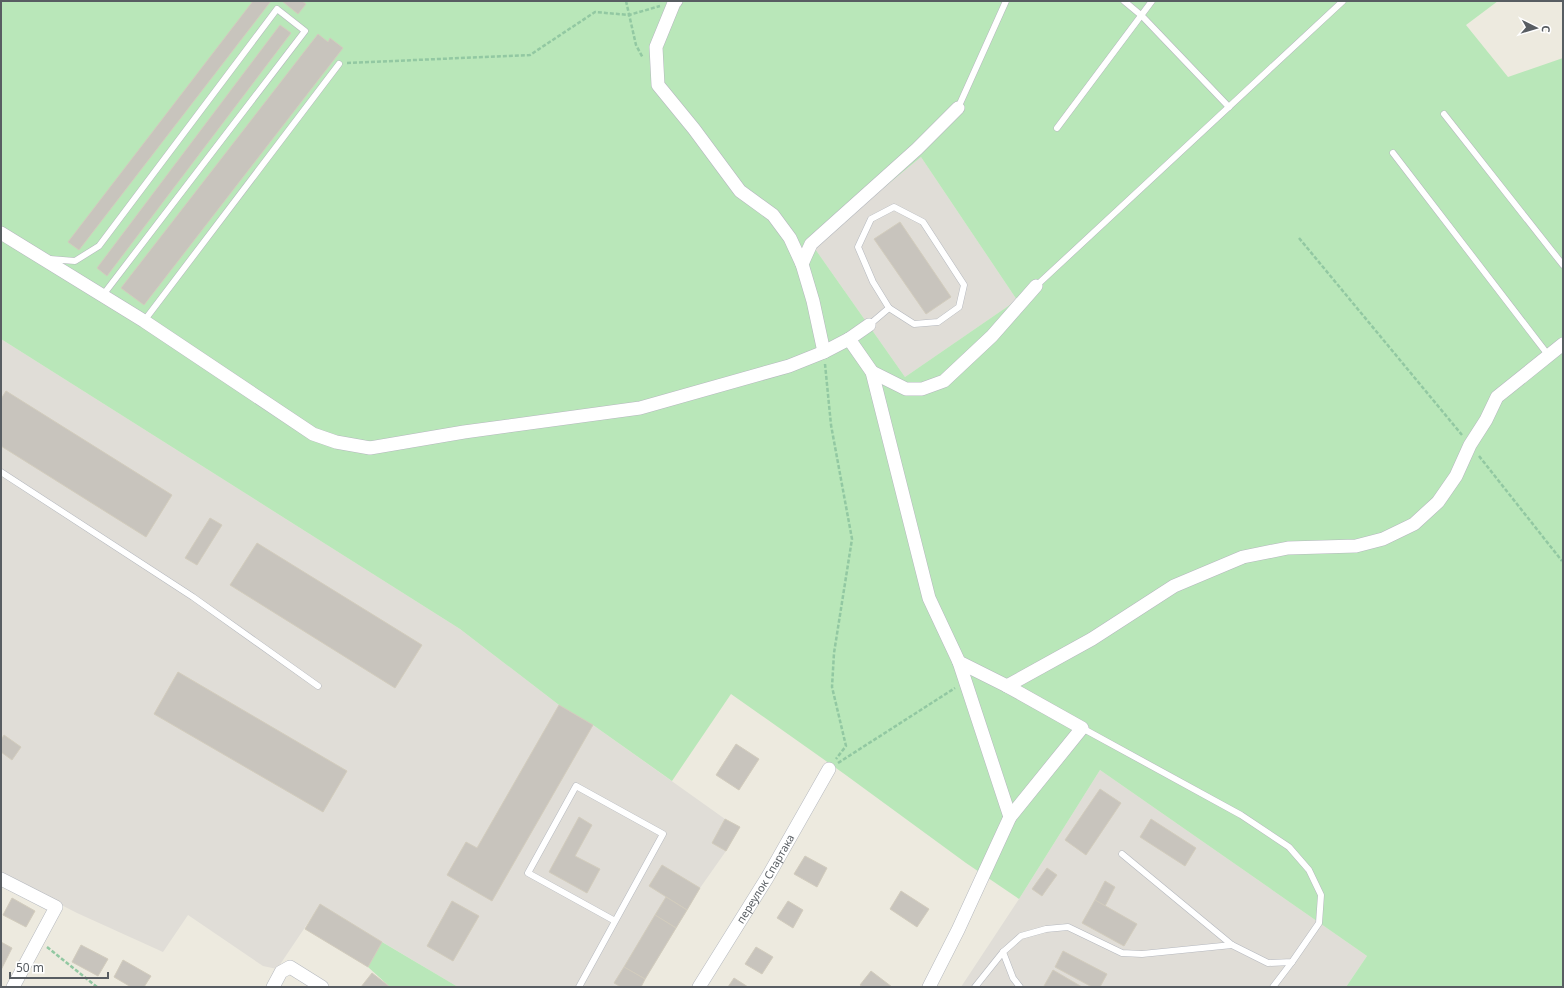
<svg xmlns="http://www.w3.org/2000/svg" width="1564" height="988" font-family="'Noto Sans',sans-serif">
  <rect width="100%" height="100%" fill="#edeadf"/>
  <!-- industrial -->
  <g fill="#e0ddd7">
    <polygon points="921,157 1017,300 905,377 813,246"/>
    <polygon points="1,339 460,629 559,705 593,725 725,819 740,827 726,851 700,888 641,987 458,987 320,905 277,969 263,966 188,915 163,952 77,913 1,874"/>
    <polygon points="1100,770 1367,956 1346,987 961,987 1019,899"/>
  </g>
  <!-- green -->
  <g fill="#b9e7b9" fill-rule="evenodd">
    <path d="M1 1H1498L1466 25 1508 77 1563 58V987H1346L1367 956 1100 770 1019 899 966 863 843 773 731 694 672 781 593 725 559 705 460 629 1 339ZM921 157 1017 300 905 377 813 246Z"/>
    <polygon points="382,942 458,987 390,987 368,967"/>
  </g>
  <!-- building -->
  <g fill="#c8c4bd" stroke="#d2ccbd">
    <polygon points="253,1 271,1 79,250 68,242"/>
    <polygon points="282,1 302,1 306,4 298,14"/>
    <polygon points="280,25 291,33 107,276 97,268"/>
    <polygon points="318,34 328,42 330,38 343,48 144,305 121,288"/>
    <polygon points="900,222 951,297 926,314 874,239"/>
    <polygon points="6,391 172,495 146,537 1,446 1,399"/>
    <polygon points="210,518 222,525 197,565 185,558"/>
    <polygon points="257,543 422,645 395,688 230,585"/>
    <polygon points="178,672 347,771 323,812 154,714"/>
    <polygon points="559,705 593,725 492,901 447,875 466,842 477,848"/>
    <polygon points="4,735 21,747 12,760 1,752 1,740"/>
    <polygon points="736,744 759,759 739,790 716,775"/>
    <polygon points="1100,789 1121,803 1086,855 1065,840"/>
    <polygon points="579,817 592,825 575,856 600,869 587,893 549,872"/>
    <polygon points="725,819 740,827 726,851 712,843"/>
    <polygon points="1151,819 1196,848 1185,866 1140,837"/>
    <polygon points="805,856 827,868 817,887 794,874"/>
    <polygon points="662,865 700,888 687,910 649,886"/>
    <polygon points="1047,868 1057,875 1042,896 1032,889"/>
    <polygon points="1105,881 1115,887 1105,906 1095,900"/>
    <polygon points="901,891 929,909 917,927 890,909"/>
    <polygon points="666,897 687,910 676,928 655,915"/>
    <polygon points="12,898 35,911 26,927 3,915"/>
    <polygon points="1095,900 1137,924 1124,946 1082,923"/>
    <polygon points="452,901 479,916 453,961 427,946"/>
    <polygon points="788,901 803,910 793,928 777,918"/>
    <polygon points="320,904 382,942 368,967 305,929"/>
    <polygon points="655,915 676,928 645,979 624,967"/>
    <polygon points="1,942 12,948 1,970"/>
    <polygon points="81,945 108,959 98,976 72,962"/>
    <polygon points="756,947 773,957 762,974 745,964"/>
    <polygon points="1063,951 1107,974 1100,987 1092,987 1055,967"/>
    <polygon points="123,960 151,976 144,987 131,987 114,977"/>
    <polygon points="624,967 645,979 641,987 621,987 614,983"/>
    <polygon points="1053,970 1082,987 1046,987 1044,986"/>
    <polygon points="871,971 892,987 863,987 860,985"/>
    <polygon points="372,973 390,987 361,987"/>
    <polygon points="734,978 748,987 728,987"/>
  </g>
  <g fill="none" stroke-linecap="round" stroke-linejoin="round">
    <!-- service casing -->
    <g stroke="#b5b8be" stroke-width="7">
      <g id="service">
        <polyline points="1124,1 1142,16 1229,107"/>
        <polyline points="958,108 1006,1"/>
        <polyline points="1444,114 1563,265"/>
        <polyline points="1057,128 1152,1"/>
        <polyline points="1393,153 1549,356"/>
        <polygon points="894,207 923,222 964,285 959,307 938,322 914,324 889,308 873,282 858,247 871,219"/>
        <polyline points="50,259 75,261 99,246 277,9 305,31 103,295"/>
        <polyline points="1036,286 1343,1"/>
        <polyline points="144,321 339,64"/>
        <polyline points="869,325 889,308"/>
        <polyline points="1,472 193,597 318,686"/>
        <polyline points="1082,728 1241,815 1289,847 1309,870 1321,895 1319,923 1292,962 1268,963 1232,945 1122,854"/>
        <polyline points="579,987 663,834 576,786 528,873 615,921"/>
        <polyline points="975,987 1003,952"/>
        <polyline points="1020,987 1013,978 1003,952 1021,936 1046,929 1068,927 1122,953 1142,954 1232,945"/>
        <polyline points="1273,987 1292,962"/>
      </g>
    </g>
    <!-- minor casing -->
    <g stroke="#b5b8be" stroke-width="14">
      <g id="minor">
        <polyline points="676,1 674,3 656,47 658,85 694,129 740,191 773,215 790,238 802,264"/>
        <polyline points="1,233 144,321 313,434 336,442 370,448 464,432 640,408 789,366 824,352 849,339 872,372 929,598 959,662 1007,686 1082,728 1010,817 958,930 929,987"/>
        <polyline points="849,339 869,325"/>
        <polyline points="824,352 813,301 802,264 811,244 917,149 958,108"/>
        <polyline points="872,372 906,389 922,389 944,381 992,336 1036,286"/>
        <polyline points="959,662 1010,817"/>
        <polyline points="1007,686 1092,639 1174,586 1243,557 1288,548 1356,546 1383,539 1414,524 1438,502 1456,476 1470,445 1486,420 1497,397 1563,344"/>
        <polyline points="1,879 56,907 13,987"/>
        <polyline points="273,987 281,972 290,967 322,987"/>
        <path id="s1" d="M699 987 767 878 829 769"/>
      </g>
    </g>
    <!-- path -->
    <g stroke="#92c8a2" stroke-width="2.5" stroke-dasharray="4 2" stroke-linecap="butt">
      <polyline points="626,1 636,45 643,58"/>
      <polyline points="347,63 530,55 595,12 629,15 660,6"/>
      <polyline points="1299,238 1462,435"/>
      <polyline points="825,364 831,425 852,539 834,653 832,687 846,746 836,759"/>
      <polyline points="1479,456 1562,561"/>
      <polyline points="838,763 955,688"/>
      <polyline points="47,947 97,987"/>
    </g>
    <!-- service -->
    <use href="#service" stroke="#fff" stroke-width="6"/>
    <!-- minor -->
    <use href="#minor" stroke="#fff" stroke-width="13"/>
  </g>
  <g text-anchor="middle" stroke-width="3" stroke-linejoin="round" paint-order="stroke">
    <!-- street labels -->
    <g font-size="11" fill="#585d62" stroke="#fff">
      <text dy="4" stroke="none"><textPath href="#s1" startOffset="127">переулок Спартака</textPath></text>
    </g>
  </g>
  <!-- border -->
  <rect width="1564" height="988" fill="none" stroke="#585d62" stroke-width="4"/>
  <!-- north arrow -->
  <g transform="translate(1536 28) rotate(95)" stroke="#ffffff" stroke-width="3" paint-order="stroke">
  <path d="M0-3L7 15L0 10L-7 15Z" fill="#585d62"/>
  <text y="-6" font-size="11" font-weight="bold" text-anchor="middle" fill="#585d62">С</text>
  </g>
  <!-- scale -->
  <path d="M10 972v6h98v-6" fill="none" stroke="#585d62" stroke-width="2"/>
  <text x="16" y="972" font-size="12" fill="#585d62" stroke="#ffffff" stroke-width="3" paint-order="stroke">50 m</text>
</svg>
